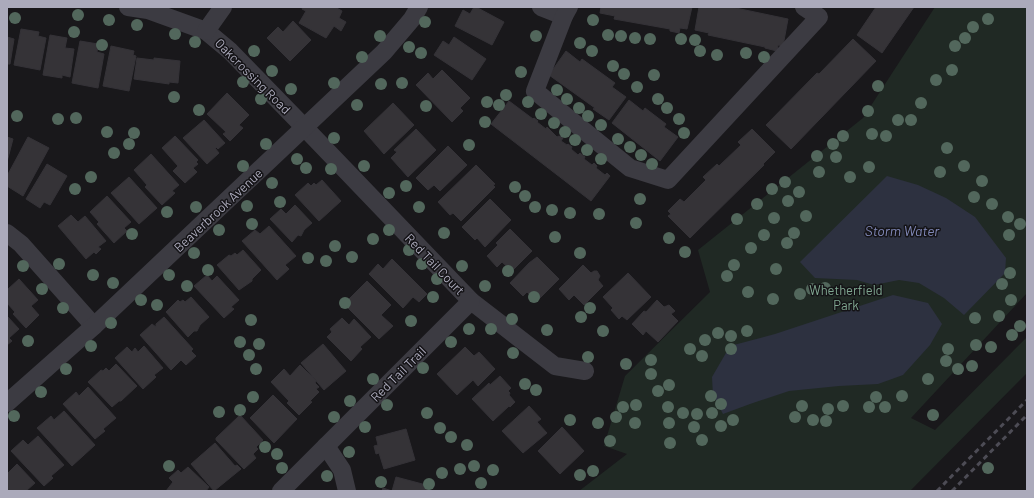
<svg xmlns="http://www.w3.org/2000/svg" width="1034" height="498" font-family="Barlow,sans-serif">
  <rect width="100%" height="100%" fill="#19181b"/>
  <!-- green -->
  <polygon fill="#202924" points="935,7 1027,7 1027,293 911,418 935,430 1027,337 1027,373 910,491 579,491 627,454 604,446 625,376 710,292 698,250 863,118"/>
  <!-- water -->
  <g fill="#2d3140">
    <polygon points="887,176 918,185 946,198 975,217 1006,258 1005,273 964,315 944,298 919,283 899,280 874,285 857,280 815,278 800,262"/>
    <polygon points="893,295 928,303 942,324 930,345 903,375 878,384 839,386 789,391 750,404 723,414 713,395 712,377 730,346 775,334"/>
  </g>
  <!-- building -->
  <g fill="#353337" stroke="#343237">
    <polygon points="303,7 335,7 342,11 339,18 346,22 341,31 334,26 326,38 299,23 306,11 302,9"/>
    <polygon points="474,7 476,7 504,22 492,45 455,26 463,10 470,14"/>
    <polygon points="601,7 692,7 687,29 680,28 679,33 670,31 670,29 614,19 615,16 600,13"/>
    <polygon points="699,7 731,7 788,19 783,46 778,45 777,51 765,48 765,47 708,35 709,33 695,30"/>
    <polygon points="876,7 914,7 882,53 857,35"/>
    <polygon points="293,21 311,40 290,61 267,38 278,27 283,32"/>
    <polygon points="21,29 39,32 38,36 46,38 40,70 14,65"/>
    <polygon points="50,35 67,38 65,48 74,49 70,77 62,75 62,78 43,75"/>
    <polygon points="7,37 14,39 10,64 7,64"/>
    <polygon points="454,37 486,59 472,80 434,55 443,41 449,45"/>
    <polygon points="853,39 876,61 791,149 766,125 817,73 819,74"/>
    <polygon points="80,41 98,44 97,52 104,54 98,88 72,83"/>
    <polygon points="111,46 134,51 133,55 136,56 129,91 103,86"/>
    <polygon points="566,51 580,62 582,59 615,83 612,87 626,97 609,120 593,109 595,108 549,75"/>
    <polygon points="137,58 154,60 154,58 180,61 178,83 169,82 169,84 134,79"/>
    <polygon points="442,70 470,98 460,108 463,111 452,122 416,85 428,73 433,79"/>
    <polygon points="227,93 249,115 239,125 243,128 230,141 223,134 226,132 207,114"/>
    <polygon points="629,100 643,111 645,108 666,124 664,127 678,137 660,161 612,123"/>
    <polygon points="509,101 533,119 534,118 538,121 537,122 546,129 547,127 557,137 559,136 563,138 561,141 567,145 568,144 572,147 571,149 578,155 580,153 585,157 584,159 592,165 594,163 597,166 596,168 605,175 607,173 610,176 591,201 491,124"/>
    <polygon points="393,103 414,125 384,154 364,131"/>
    <polygon points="204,120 225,143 218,149 216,147 215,148 219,153 207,164 183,138"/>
    <polygon points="416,129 436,150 408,177 391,158 397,152 394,150"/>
    <polygon points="752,129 775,152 763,164 764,165 690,238 668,216 671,214 668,211 680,199 684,202 706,180 703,177 717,164 719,166 741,145 738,142"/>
    <polygon points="175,136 198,160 196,162 198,164 193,168 197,172 185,183 173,171 178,166 162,148"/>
    <polygon points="7,137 13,139 7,162"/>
    <polygon points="28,137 49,148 23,196 7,186 7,176"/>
    <polygon points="448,146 467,165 440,191 434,185 428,190 416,178"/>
    <polygon points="151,154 179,185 172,191 175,193 162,205 145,187 147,185 134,170"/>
    <polygon points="47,164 67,176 50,205 44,202 40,208 26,199"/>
    <polygon points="476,165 495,184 493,185 495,187 461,221 453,213 450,215 438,202"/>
    <polygon points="129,177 157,208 139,224 111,193"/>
    <polygon points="322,180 341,201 319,221 295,195 308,183 311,186 314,183 316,185"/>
    <polygon points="107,196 131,222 124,228 127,231 114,243 97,224 99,222 90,212"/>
    <polygon points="490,199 511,220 485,247 477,238 475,240 462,227"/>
    <polygon points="295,205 312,223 304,230 301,236 298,235 292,242 270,219 281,209 286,214"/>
    <polygon points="71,215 78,222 85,216 106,241 98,247 101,249 96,254 94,252 86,259 58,226"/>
    <polygon points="269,226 296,256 285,265 289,269 277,280 242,241 255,230 260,234"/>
    <polygon points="510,229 532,251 512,271 502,262 497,267 487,256 498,245 496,243"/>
    <polygon points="243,250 261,270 252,279 252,281 239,290 217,265 229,255 231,256 235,253 237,255"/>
    <polygon points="537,257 559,279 538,300 532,294 530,295 527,292 523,296 510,283 529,263"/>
    <polygon points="392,259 427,294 419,302 413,297 403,308 369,274 378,264 383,269"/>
    <polygon points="583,265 591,273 594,271 597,271 600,276 598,280 603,286 584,305 574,295 569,300 559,289"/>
    <polygon points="628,273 651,297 627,320 622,316 619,319 611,310 613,308 603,297"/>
    <polygon points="207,275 212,281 217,276 239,300 231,307 234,309 224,318 194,286"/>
    <polygon points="19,279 38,300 31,306 39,315 26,328 13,314 15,312 7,303 7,290"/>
    <polygon points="367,281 391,305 381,315 393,326 379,339 344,304"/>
    <polygon points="191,297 209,317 200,325 197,331 194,331 188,337 166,312 178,300 180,302 183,300 185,302"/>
    <polygon points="657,300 664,307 669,305 675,311 671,314 678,321 658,342 646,331 643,335 632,324 644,311 646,312"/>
    <polygon points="7,316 19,329 9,338 12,341 7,345"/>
    <polygon points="164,317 193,349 191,351 196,356 186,365 181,360 171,370 140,335 152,324 156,327 156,324"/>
    <polygon points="342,318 349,325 354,319 371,337 360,347 362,349 351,361 327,337 332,332 330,329"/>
    <polygon points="323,344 346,371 324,390 301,363"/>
    <polygon points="144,346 163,368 154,375 156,377 143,389 115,358 127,347 132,352 135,348 138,352"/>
    <polygon points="465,347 474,356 479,352 495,369 478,386 473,380 457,395 437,374"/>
    <polygon points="116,364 137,386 121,401 119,401 112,407 88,382 101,370 103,371 106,368 109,371"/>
    <polygon points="300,365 316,381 315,383 319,387 316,389 319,392 310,401 312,402 299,415 287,403 289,401 271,382 284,369 290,376"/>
    <polygon points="500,376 511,388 508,391 510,393 509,395 515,402 510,407 509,406 493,421 472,399 489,383 490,385"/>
    <polygon points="88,387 116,418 103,429 105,431 95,439 63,404 76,392 79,396"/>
    <polygon points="273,395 297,419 274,443 250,418"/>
    <polygon points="529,406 541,419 537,422 547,433 523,453 502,431"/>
    <polygon points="64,411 95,445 72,466 37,428 51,416 54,420"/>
    <polygon points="240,415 263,440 256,447 258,449 253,454 256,458 244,469 216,440 216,438"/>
    <polygon points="562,427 584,451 560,474 538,451"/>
    <polygon points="406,429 415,460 384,469 379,453 376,454 374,446 378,445 376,437"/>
    <polygon points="38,436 64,465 51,476 53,478 44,486 11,451 23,440 28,445"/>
    <polygon points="215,443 235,466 237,465 241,469 214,491 191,464"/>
    <polygon points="17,464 35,483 26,491 7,491 7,471 8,473"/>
    <polygon points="188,467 209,487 206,491 166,491 173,482 169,478 178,470 181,473"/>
    <polygon points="396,477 430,486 428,491 382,491 383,488 392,491"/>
  </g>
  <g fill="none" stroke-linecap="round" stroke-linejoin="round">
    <!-- minor -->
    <g stroke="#3c3b42" stroke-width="18">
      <polyline points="128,7 148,10 206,31 230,51 305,128 471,301 555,366 585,371"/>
      <polyline points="541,7 564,16"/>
      <polyline points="569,7 564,16 535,91 630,168 668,180 819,17 804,7"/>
      <polyline points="206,31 223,7"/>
      <polyline points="7,233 21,244 94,326"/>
      <polyline points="7,403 94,326 384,52 412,19 419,7"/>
      <polyline points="326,446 342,470 347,491"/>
      <polyline points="281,491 471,301"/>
    </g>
    <!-- rail -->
    <g stroke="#4d4c55" stroke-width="3" stroke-dasharray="5 4" stroke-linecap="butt">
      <polyline points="937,491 1027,400"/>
      <polyline points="952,491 1027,415"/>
    </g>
  </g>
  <!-- trees -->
  <g fill="#52675c">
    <circle cx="78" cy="15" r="6"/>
    <circle cx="15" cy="18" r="6"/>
    <circle cx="988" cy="19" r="6"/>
    <circle cx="109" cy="20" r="6"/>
    <circle cx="593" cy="20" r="6"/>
    <circle cx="425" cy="22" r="6"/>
    <circle cx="137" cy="25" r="6"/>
    <circle cx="973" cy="27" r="6"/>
    <circle cx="74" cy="32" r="6"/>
    <circle cx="175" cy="34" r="6"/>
    <circle cx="608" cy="35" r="6"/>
    <circle cx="380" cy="36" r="6"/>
    <circle cx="536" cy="36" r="6"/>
    <circle cx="621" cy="36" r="6"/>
    <circle cx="635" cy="38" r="6"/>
    <circle cx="965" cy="38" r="6"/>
    <circle cx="650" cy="39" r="6"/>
    <circle cx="681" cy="39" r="6"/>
    <circle cx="695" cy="40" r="6"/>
    <circle cx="195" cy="42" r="6"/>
    <circle cx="580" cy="43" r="6"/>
    <circle cx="102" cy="45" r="6"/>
    <circle cx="955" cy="46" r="6"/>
    <circle cx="409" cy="47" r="6"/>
    <circle cx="254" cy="51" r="6"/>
    <circle cx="592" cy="51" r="6"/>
    <circle cx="700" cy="51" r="6"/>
    <circle cx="421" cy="53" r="6"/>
    <circle cx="746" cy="53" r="6"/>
    <circle cx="717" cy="55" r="6"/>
    <circle cx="362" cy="57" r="6"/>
    <circle cx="764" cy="57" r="6"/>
    <circle cx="613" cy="66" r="6"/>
    <circle cx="952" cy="70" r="6"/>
    <circle cx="272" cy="71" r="6"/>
    <circle cx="521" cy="72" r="6"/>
    <circle cx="624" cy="74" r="6"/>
    <circle cx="654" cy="75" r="6"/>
    <circle cx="936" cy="80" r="6"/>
    <circle cx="243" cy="82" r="6"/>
    <circle cx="334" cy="83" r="6"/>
    <circle cx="402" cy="83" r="6"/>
    <circle cx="381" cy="84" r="6"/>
    <circle cx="878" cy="86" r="6"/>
    <circle cx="637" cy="87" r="6"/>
    <circle cx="291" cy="89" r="6"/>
    <circle cx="557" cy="90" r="6"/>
    <circle cx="506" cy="95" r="6"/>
    <circle cx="174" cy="97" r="6"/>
    <circle cx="261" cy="99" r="6"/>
    <circle cx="567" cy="99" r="6"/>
    <circle cx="658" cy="99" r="6"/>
    <circle cx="487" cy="102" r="6"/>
    <circle cx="528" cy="102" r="6"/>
    <circle cx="921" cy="103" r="6"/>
    <circle cx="357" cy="105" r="6"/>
    <circle cx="499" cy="105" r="6"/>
    <circle cx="426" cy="106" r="6"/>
    <circle cx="579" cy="108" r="6"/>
    <circle cx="667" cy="108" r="6"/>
    <circle cx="199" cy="110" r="6"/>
    <circle cx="868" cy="111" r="6"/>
    <circle cx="541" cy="114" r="6"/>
    <circle cx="17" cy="116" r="6"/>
    <circle cx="588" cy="116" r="6"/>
    <circle cx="76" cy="118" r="6"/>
    <circle cx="58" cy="119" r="6"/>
    <circle cx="679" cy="119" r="6"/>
    <circle cx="898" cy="120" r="6"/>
    <circle cx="911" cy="120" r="6"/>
    <circle cx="485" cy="122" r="6"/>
    <circle cx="554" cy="123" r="6"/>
    <circle cx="601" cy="125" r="6"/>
    <circle cx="107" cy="132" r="6"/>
    <circle cx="565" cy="132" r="6"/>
    <circle cx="134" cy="133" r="6"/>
    <circle cx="684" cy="133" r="6"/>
    <circle cx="872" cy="134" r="6"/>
    <circle cx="843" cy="136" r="6"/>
    <circle cx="886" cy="136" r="6"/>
    <circle cx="334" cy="138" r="6"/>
    <circle cx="618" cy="139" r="6"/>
    <circle cx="575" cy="140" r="6"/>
    <circle cx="129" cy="144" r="6"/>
    <circle cx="266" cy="144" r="6"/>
    <circle cx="833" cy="144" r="6"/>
    <circle cx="469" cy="145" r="6"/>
    <circle cx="630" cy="147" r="6"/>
    <circle cx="947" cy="148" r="6"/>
    <circle cx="587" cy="150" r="6"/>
    <circle cx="114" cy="153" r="6"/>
    <circle cx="641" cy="155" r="6"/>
    <circle cx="817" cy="156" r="6"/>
    <circle cx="836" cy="157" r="6"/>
    <circle cx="297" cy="159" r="6"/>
    <circle cx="601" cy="159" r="6"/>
    <circle cx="652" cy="164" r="6"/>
    <circle cx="243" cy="166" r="6"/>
    <circle cx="364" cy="166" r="6"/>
    <circle cx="964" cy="166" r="6"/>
    <circle cx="869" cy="167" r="6"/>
    <circle cx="306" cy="168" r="6"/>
    <circle cx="331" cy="169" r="6"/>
    <circle cx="819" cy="172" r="6"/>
    <circle cx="940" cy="172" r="6"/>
    <circle cx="91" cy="177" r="6"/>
    <circle cx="850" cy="177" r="6"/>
    <circle cx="982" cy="181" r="6"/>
    <circle cx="785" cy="182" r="6"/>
    <circle cx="272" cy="183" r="6"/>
    <circle cx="406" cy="186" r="6"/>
    <circle cx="515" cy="187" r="6"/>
    <circle cx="75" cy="189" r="6"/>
    <circle cx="772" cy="189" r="6"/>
    <circle cx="799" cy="192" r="6"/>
    <circle cx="389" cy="193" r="6"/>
    <circle cx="525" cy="196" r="6"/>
    <circle cx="974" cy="197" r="6"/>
    <circle cx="640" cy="199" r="6"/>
    <circle cx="788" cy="201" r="6"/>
    <circle cx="280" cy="202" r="6"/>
    <circle cx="757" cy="204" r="6"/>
    <circle cx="992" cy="204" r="6"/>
    <circle cx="247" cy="206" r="6"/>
    <circle cx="196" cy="207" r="6"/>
    <circle cx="419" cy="207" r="6"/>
    <circle cx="535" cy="207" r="6"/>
    <circle cx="552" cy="210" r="6"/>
    <circle cx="167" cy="212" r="6"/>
    <circle cx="570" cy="213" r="6"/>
    <circle cx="599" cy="214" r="6"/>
    <circle cx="806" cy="216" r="6"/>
    <circle cx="1008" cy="217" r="6"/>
    <circle cx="774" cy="218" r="6"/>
    <circle cx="737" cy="219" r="6"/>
    <circle cx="636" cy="223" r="6"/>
    <circle cx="252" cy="224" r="6"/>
    <circle cx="1020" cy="224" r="6"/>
    <circle cx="219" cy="230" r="6"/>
    <circle cx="389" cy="230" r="6"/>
    <circle cx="444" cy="233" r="6"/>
    <circle cx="794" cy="233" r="6"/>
    <circle cx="132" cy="234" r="6"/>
    <circle cx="764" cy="235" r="6"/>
    <circle cx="1009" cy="235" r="6"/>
    <circle cx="555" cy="237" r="6"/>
    <circle cx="669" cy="238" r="6"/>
    <circle cx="373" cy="239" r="6"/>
    <circle cx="787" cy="243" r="6"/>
    <circle cx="335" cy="246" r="6"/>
    <circle cx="751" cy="248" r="6"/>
    <circle cx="409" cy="250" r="6"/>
    <circle cx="685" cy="252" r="6"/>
    <circle cx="194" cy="253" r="6"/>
    <circle cx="580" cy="253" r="6"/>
    <circle cx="352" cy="257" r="6"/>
    <circle cx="308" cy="258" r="6"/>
    <circle cx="326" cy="261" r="6"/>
    <circle cx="59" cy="264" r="6"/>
    <circle cx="422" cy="264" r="6"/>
    <circle cx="734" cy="265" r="6"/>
    <circle cx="23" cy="266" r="6"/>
    <circle cx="462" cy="266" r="6"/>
    <circle cx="776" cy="269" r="6"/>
    <circle cx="208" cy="270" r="6"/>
    <circle cx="508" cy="271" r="6"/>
    <circle cx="1010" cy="273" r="6"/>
    <circle cx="93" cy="275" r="6"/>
    <circle cx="169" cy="275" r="6"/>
    <circle cx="727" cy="276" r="6"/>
    <circle cx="437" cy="279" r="6"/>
    <circle cx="113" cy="283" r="6"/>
    <circle cx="1002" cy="284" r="6"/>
    <circle cx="187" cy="286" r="6"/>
    <circle cx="485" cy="286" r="6"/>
    <circle cx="825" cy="288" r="6"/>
    <circle cx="42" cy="289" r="6"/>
    <circle cx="812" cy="289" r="6"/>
    <circle cx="748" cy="292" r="6"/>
    <circle cx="800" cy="294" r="6"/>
    <circle cx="433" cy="297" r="6"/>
    <circle cx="534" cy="297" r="6"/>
    <circle cx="773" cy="299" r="6"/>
    <circle cx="141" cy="300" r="6"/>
    <circle cx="1011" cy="300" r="6"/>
    <circle cx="345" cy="303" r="6"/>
    <circle cx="157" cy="305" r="6"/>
    <circle cx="63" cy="308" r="6"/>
    <circle cx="590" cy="308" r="6"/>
    <circle cx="999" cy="316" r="6"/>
    <circle cx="581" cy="317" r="6"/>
    <circle cx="975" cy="318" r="6"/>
    <circle cx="512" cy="319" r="6"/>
    <circle cx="251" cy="320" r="6"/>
    <circle cx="411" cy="321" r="6"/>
    <circle cx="111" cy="323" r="6"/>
    <circle cx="1020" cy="326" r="6"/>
    <circle cx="469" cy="329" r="6"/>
    <circle cx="491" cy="329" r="6"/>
    <circle cx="547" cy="330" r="6"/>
    <circle cx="603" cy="331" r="6"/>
    <circle cx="747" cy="331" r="6"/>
    <circle cx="718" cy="333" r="6"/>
    <circle cx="1012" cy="335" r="6"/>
    <circle cx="731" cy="336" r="6"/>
    <circle cx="705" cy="340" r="6"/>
    <circle cx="28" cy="341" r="6"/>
    <circle cx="240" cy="342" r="6"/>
    <circle cx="451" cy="342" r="6"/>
    <circle cx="259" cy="344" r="6"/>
    <circle cx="976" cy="345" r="6"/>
    <circle cx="91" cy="346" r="6"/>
    <circle cx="991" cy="347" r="6"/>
    <circle cx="690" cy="349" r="6"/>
    <circle cx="731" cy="349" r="6"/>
    <circle cx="948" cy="349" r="6"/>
    <circle cx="513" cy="353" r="6"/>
    <circle cx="249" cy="355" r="6"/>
    <circle cx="702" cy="356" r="6"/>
    <circle cx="588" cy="357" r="6"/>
    <circle cx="651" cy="360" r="6"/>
    <circle cx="946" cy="361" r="6"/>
    <circle cx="626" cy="364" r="6"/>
    <circle cx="972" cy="366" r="6"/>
    <circle cx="423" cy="368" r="6"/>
    <circle cx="66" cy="369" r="6"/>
    <circle cx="256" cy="369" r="6"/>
    <circle cx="958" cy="369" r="6"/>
    <circle cx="651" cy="374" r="6"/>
    <circle cx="373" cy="379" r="6"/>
    <circle cx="928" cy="379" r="6"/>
    <circle cx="525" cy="384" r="6"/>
    <circle cx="669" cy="385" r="6"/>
    <circle cx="536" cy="390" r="6"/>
    <circle cx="658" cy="391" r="6"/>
    <circle cx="41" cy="392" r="6"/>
    <circle cx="711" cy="396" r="6"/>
    <circle cx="902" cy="396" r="6"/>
    <circle cx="253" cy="397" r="6"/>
    <circle cx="876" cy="397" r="6"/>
    <circle cx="350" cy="401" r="6"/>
    <circle cx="721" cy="404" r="6"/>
    <circle cx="387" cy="405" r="6"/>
    <circle cx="636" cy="405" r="6"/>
    <circle cx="802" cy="406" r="6"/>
    <circle cx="843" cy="406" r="6"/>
    <circle cx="623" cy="407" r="6"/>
    <circle cx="668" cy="407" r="6"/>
    <circle cx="869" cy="407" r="6"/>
    <circle cx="885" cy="407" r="6"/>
    <circle cx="828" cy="409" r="6"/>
    <circle cx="240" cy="410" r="6"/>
    <circle cx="219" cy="412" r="6"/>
    <circle cx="427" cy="413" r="6"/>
    <circle cx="683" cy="413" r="6"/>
    <circle cx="712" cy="413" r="6"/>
    <circle cx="697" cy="414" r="6"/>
    <circle cx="933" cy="415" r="6"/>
    <circle cx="14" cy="416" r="6"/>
    <circle cx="334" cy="417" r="6"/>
    <circle cx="616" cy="417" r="6"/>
    <circle cx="795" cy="417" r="6"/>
    <circle cx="570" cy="420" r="6"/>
    <circle cx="733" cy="420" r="6"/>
    <circle cx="813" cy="420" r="6"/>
    <circle cx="826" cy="421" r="6"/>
    <circle cx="598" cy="423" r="6"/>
    <circle cx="635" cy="423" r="6"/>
    <circle cx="669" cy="423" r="6"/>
    <circle cx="721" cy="426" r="6"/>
    <circle cx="365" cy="427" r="6"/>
    <circle cx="694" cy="427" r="6"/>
    <circle cx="440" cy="428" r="6"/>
    <circle cx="451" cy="437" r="6"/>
    <circle cx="702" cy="440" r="6"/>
    <circle cx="610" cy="441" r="6"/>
    <circle cx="670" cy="443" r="6"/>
    <circle cx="467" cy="445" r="6"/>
    <circle cx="265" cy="447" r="6"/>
    <circle cx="349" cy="452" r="6"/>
    <circle cx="277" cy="454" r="6"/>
    <circle cx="169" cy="466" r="6"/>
    <circle cx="474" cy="466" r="6"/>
    <circle cx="282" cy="468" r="6"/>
    <circle cx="988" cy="468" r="6"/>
    <circle cx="460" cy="469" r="6"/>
    <circle cx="493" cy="470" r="6"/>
    <circle cx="593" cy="471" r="6"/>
    <circle cx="442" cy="473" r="6"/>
    <circle cx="580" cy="475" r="6"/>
    <circle cx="327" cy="476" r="6"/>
    <circle cx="381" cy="482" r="6"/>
    <circle cx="481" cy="483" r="6"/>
    <circle cx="429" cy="484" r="6"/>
  </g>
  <g text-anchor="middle" stroke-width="3" stroke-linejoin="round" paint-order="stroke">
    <!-- street labels -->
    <g font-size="13" fill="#abaabb" stroke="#141316">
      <text transform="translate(253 76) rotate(45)" y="5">Oakcrossing Road</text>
      <text transform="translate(218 210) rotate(-43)" y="5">Beaverbrook Avenue</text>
      <text transform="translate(435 264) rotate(46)" y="5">Red Tail Court</text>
      <text transform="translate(398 374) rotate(-45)" y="5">Red Tail Trail</text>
    </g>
    <!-- park labels -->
    <g font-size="13" fill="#80a791" stroke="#141316">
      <text x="846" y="295">Whetherfield<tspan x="846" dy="15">Park</tspan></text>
    </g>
    <!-- water labels -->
    <g font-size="14" font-style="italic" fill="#8088b7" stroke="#141316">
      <text x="902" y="236">Storm Water</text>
    </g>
  </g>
  <!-- border -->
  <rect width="1034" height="498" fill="none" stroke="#abaabb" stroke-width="16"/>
</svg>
